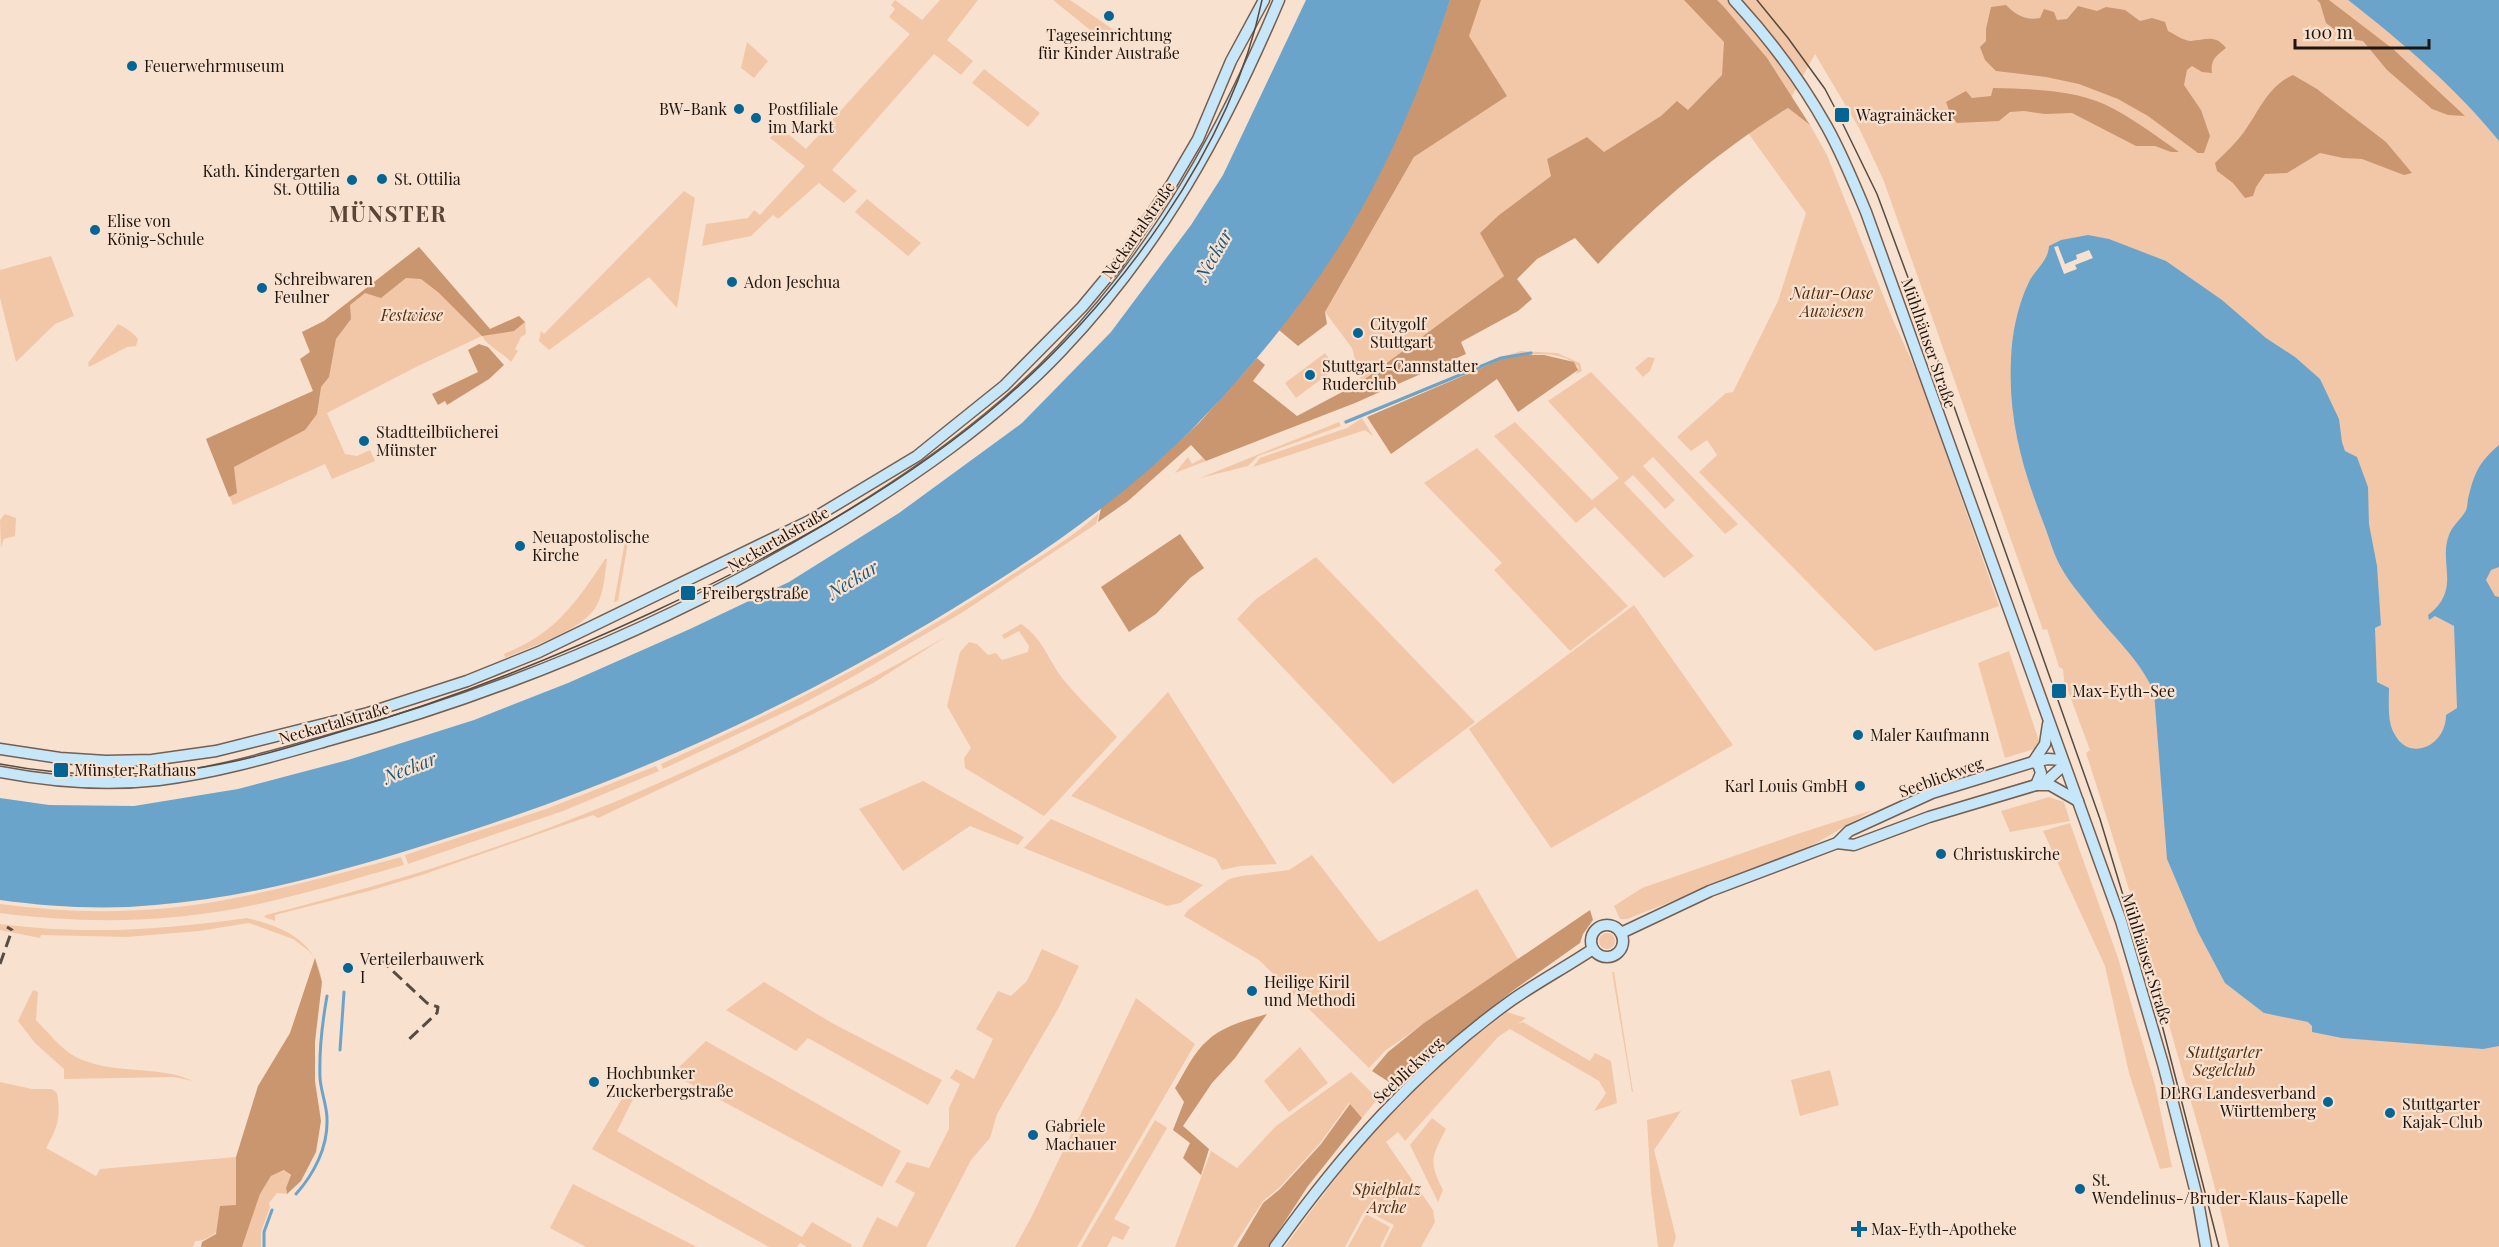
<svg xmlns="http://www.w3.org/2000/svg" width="2499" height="1247" font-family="'Playfair Display',serif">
  <rect width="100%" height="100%" fill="#f9e1cf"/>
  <!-- green -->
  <g fill="#f2c7a8">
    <polygon points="895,0 922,20 940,0 978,0 947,40 973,61 961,75 934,54 832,170 857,191 844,203 819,183 778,219 773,215 751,236 702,246 706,224 748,218 754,210 760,215 805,166 770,138 780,127 806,149 910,34 889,17 895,9 891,5"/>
    <polygon points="1053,0 1070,0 1114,30 1105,42"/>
    <path d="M1446 0H2348C2403 43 2455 87 2499 141V1247H2229C2216 1186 2198 1126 2181 1067 2151 961 2120 857 2086 753L2090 750 2064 680 2063 669 2059 667 2047 629 2043 630 1883 179 1859 128 1815 54 1787 105 1604 153 1587 137 1547 159 1552 175 1499 215 1504 276 1361 382 1352 348 1325 312 1414 157 1506 96 1412 153 1394 184 1376 174Z"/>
    <polygon points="747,42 768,61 754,78 741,68"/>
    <polygon points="984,69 1040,113 1028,127 972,83"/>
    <polygon points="1788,108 1810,125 1827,155 1893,320 1920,379 1999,606 1875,651 1699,472 1717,455 1707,440 1691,451 1677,437 1726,393 1733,392 1778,301 1806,213 1748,133"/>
    <polygon points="684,191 695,198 677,308 649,277 549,350 539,341 541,331 544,334"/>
    <polygon points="867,199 921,243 908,256 855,212"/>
    <path d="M419 247 490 329 519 316 525 322 526 334 521 337 515 349 518 351 511 362C502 352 488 347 482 336L418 366 327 413 345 454 357 456 370 450 375 461 332 479 325 464 233 505 206 439 313 391 308 355 310 351 302 332 324 321Z"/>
    <polygon points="51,256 74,316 55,324 16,362 0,298 0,270"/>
    <path d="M118 324C126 328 132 332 138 339L136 346 127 347 89 367 88 363Z"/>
    <path d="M1521 351 1557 353 1580 363 1582 371 1576 374 1578 367C1561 348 1523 355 1502 359L1345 424 1343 421 1501 357Z"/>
    <polygon points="1325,353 1336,368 1296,398 1285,383"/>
    <polygon points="1648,357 1655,358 1650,371 1643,377 1635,368"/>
    <polygon points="1591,372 1738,524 1725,534 1653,457 1643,466 1675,500 1665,509 1633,475 1624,483 1694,556 1664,578 1595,507 1576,523 1494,436 1515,422 1592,500 1619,478 1548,401"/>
    <polygon points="1362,418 1373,436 1365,430 1253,467 1260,458 1347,428"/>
    <polygon points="1339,422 1341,426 1258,456 1248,466 1200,478"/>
    <polygon points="1477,448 1628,606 1570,651 1494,570 1502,563 1424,483"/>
    <polygon points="1188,457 1192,464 1203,458 1206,461 1175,473"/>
    <path d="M1099 513 1096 524 963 612 854 676 802 704 663 769 661 764C778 711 891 654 999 583 1032 561 1070 540 1099 513Z"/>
    <polygon points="5,514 16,518 15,536 4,539 1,547 0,520"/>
    <polygon points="626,536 629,536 618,601 614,602"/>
    <polygon points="1316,557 1475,722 1393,784 1237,619 1256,599"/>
    <path d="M605 559H607C605 574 604 592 597 605 584 630 530 647 505 658L504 654C515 649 527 644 537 637 566 618 586 588 605 559Z"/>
    <polygon points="1634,605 1733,745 1551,848 1469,729"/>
    <path d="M1021 624C1043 638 1048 660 1063 679 1079 699 1100 718 1117 737L1044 816 965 768 964 758 971 748 947 706 960 652 969 642 977 644 988 655 996 653 1002 660 1028 652 1029 646 1019 631 1004 639 1002 635Z"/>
    <path d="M947 636 875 682 741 751 598 818 593 815 422 875 369 891 275 915V921L264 917 266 915C336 897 406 878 475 854 640 799 796 723 947 636Z"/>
    <polygon points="2009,651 2039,741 2034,749 2005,758 1978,663"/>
    <polygon points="1168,692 1277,864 1240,866 1222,870 1216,859 1071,796"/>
    <polygon points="656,766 659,771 563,811 408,864 405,855 546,809"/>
    <polygon points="923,781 1024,837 1018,845 970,826 903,871 859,809"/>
    <polygon points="2049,797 2064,802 2070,821 2010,832 2001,811"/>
    <polygon points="1873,810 1806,849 1627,919 1620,919 1614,906 1642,888 1800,833"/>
    <polygon points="1051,819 1203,885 1180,903 1167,906 1024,848"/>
    <polygon points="2070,823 2118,958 2155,1085 2172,1167 2160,1169 2129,1073 2105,966 2043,831"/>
    <polygon points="1312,855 1379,942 1477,889 1518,959 1386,1050 1369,1068 1259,960 1184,916 1188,910 1229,879 1241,876 1289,870"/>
    <path d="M401 857 404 865C354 879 305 894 254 905 172 923 83 924 0 913V904C72 914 147 914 219 901 280 890 341 873 401 857Z"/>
    <path d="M247 918C284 927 317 941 322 982L315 958 309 951 293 939 249 923 199 931 127 937 41 935 40 938 0 930V924C88 935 160 930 247 918Z"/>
    <circle cx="1607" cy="941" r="8"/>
    <polygon points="1042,949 1079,966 1058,1009 997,1114 990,1138 971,1160 926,1247 862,1247 877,1217 897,1227 915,1193 895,1182 907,1162 929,1168 949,1129 949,1108 960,1084 950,1078 956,1069 974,1079 993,1039 976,1029 998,991 1011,996 1027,981"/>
    <polygon points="1612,972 1614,972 1633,1092 1632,1092"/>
    <polygon points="764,982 832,1023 942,1080 928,1105 808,1038 796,1051 726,1010"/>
    <path d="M33 990 38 992 36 1020C47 1031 60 1048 74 1056 111 1076 156 1064 193 1081L174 1077 64 1079V1069L35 1043 18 1021Z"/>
    <polygon points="1136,998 1195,1044 1077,1247 1015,1247 1031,1218"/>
    <path d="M1507 1012 1526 1018 1518 1024 1523 1022 1590 1061 1595 1053 1611 1061 1617 1103 1594 1111 1606 1093 1599 1081 1510 1029 1498 1037 1405 1141 1398 1132 1386 1142 1433 1210 1435 1222 1421 1247H1383L1394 1225 1365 1210 1345 1247H1285C1332 1181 1384 1114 1446 1060 1466 1043 1487 1028 1507 1012Z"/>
    <polygon points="706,1041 901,1151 882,1187 672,1074"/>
    <polygon points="1300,1047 1328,1083 1289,1112 1264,1081"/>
    <polygon points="1830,1070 1839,1105 1800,1116 1791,1080"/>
    <polygon points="1351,1072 1375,1096 1376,1101 1362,1118 1349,1103 1320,1143 1279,1188 1263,1201 1233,1247 1175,1247 1211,1151 1237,1168 1276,1126"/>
    <path d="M0 1082 32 1089H52L57 1093C61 1117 58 1127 46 1148L96 1176 100 1169 236 1157C236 1170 239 1194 236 1205 232 1219 210 1243 195 1241L193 1247H0Z"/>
    <polygon points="635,1095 617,1131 802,1237 812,1222 852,1245 851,1247 807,1247 800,1243 797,1247 769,1247 592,1149 623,1097"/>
    <polygon points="1681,1111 1654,1150 1676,1237 1673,1247 1658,1247 1651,1191 1647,1120"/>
    <path d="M1432 1118 1446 1129C1431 1157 1429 1162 1443 1190L1438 1202 1410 1145Z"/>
    <polygon points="1155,1120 1167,1128 1114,1219 1130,1227 1123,1240 1113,1236 1107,1247 1081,1247"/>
    <polygon points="285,1170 291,1176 286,1188 287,1194 277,1193 269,1203 270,1207 261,1232 261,1247 242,1247 260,1194 271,1176"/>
    <polygon points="573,1184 697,1247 586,1247 550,1228"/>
    <polygon points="1366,1214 1390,1227 1380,1247 1348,1247"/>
  </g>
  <!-- forest -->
  <g fill="#ca966f">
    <path d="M1450 0H1481L1469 36 1507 96 1414 157 1325 312 1327 324 1298 346 1279 330C1357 231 1411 119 1450 0Z"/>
    <path d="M1684 0H1717L1724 7 1767 58 1810 125 1788 108C1720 150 1654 206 1598 264L1575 238 1537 259 1517 279 1532 299 1518 311 1461 342 1466 354 1355 403 1206 461 1191 445 1128 501 1098 522 1101 508 1158 461 1199 423 1257 358 1265 365 1253 381 1297 416 1361 382 1504 276 1480 233 1499 215 1551 176 1547 159 1587 137 1604 152 1661 116 1677 101 1688 110 1722 75 1724 42Z"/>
    <polygon points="2317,0 2329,0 2393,49 2465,116 2448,115 2432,109 2387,70 2363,41 2346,38 2326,23 2320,3"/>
    <path d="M2006 5C2016 15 2026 21 2040 18L2044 9 2054 12 2057 20 2067 19 2078 6 2097 11 2106 7 2125 10 2140 21 2152 18 2165 22 2168 31C2174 34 2184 41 2191 41 2205 40 2215 34 2226 48 2216 56 2210 60 2212 73L2202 72 2192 66 2187 70 2184 85 2201 110 2210 136 2204 153H2198L2148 116 2118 99 2079 84 2046 77 1996 71 1985 60 1980 47 1986 41V29L1991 7Z"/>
    <path d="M2293 75 2317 89 2386 142 2412 173 2404 175 2362 159 2343 158 2320 153 2287 173 2265 174 2256 187 2253 196 2245 198 2233 183 2217 171 2215 163C2225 153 2236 143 2244 132 2259 111 2268 86 2293 75Z"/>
    <path d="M1993 88C2028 89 2070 89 2104 104 2131 117 2155 135 2179 152H2171L2155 146H2136L2072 113 2045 114 2024 111 2010 112 1999 121 1957 123 1951 116 1946 102 1966 91 1972 98 1991 96Z"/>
    <polygon points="419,247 490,329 519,316 525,322 514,331 482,336 439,293 421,279 406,278 381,298 365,293 350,305 351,319 336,339 329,377 321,387 317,414 305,430 234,467 237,493 229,497 206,439 313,391 300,359 310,352 302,332 324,321"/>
    <polygon points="479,344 488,347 504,365 489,379 447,405 445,401 438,405 432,394 478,372 468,350"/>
    <polygon points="1522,355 1544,355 1574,362 1578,370 1518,412 1497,379 1391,454 1367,417 1502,359"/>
    <polygon points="1180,534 1204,568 1190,578 1156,614 1129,632 1101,587"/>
    <polygon points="1590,910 1593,920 1583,934 1580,943 1511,992 1402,1080 1389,1082 1372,1071 1388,1052 1424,1023"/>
    <polygon points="315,958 322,982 315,1042 315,1081 321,1121 316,1152 301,1181 287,1194 286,1188 291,1175 284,1170 271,1176 260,1194 242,1247 201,1247 202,1242 216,1234 220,1206 236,1205 236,1157 258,1086 290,1033"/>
    <path d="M1267 1014 1235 1058 1212 1083 1183 1126 1209 1149 1201 1175 1183 1158 1190 1143 1173 1130 1184 1102 1175 1088C1185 1072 1193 1053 1207 1041 1222 1026 1247 1020 1267 1014Z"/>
    <polygon points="1350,1104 1362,1118 1308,1186 1268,1247 1237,1247 1263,1203 1280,1189 1321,1144"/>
  </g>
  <!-- water -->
  <g fill="#6ba4cb">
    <path d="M1306 0H1450C1424 81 1391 161 1347 234 1306 301 1255 364 1201 420 1129 495 1042 554 954 608 788 710 609 789 422 846 335 873 246 898 155 905 104 910 51 907 0 900V798L49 805 134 806 238 789 348 760 474 720 568 683 690 629 789 582 899 513 1022 423 1111 332 1191 225 1223 175Z"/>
    <path d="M2348 0H2499V141C2455 87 2403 43 2348 0Z"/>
    <path d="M2088 235 2109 239 2166 261 2222 300 2266 338 2295 357 2320 379 2339 419 2342 442 2345 451 2357 457 2368 487 2369 524 2377 566 2381 625 2375 628 2377 682 2389 688C2389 704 2387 722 2395 735 2410 762 2446 746 2446 715L2457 708 2454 626 2435 616 2429 620 2428 615C2462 589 2438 564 2449 535 2452 526 2460 520 2465 512 2468 508 2467 503 2468 499 2474 474 2478 463 2499 445V567L2491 570 2486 580 2495 596 2499 597V1046L2483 1049 2342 1038 2312 1032V1026L2308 1022 2264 1013 2225 983 2198 932 2167 859 2154 692C2139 658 2111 635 2089 606 2080 594 2069 582 2062 569 2054 556 2050 540 2045 527 2023 470 2008 421 2011 359 2012 334 2017 308 2028 284 2034 270 2048 262 2049 246L2061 240Z"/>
  </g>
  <!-- pier -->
  <polygon fill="#f9e1cf" points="2058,246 2065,264 2077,259 2076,255 2089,250 2093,258 2075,265 2077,269 2064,274 2054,247"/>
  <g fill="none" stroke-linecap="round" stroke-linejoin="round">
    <!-- stream -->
    <g stroke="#6ba4cb" stroke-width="3">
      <polyline points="1346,422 1501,358 1531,353"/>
      <polyline points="340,1050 344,992"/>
      <path d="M296 1194C314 1174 328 1147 327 1119 327 1106 321 1092 320 1078 319 1050 322 1024 327 996"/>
      <polyline points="264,1247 264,1232 272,1210"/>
    </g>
    <!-- secondary casing -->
    <g stroke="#745f50" stroke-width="13">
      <g id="secondary">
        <path d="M1734 0C1769 38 1802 82 1827 127 1842 154 1854 183 1866 212L2121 921 2163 1064 2198 1201 2206 1247"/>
        <polyline points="0,749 60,758 106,761 152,760 216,751 368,713 467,681 539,652 809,521 917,456 943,435 1004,386 1082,307 1117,265 1171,185 1198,139 1231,61 1264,0"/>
        <polyline points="2033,762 2045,744 2048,724"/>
        <polyline points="2033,762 2038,764 2041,773 2036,785"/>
        <path d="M0 772C52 782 106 786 159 780 217 773 274 756 330 740 505 692 672 622 828 529 912 478 994 422 1062 350 1160 247 1224 130 1279 0"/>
        <polyline points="2043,784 2064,765"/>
        <polyline points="1837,843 1854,845 1929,817 2036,785 2050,785 2078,801"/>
        <circle cx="1607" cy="941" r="16"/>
        <polyline points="1621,933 1710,891 1837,843 1849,831 1932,793 2033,762 2048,759 2062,760"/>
        <path d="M1275 1247C1342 1153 1417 1068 1512 1000 1538 982 1566 967 1593 949"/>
      </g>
    </g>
    <!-- secondary -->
    <use href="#secondary" stroke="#c6e6fa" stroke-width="10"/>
    <!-- tram -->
    <g stroke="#574b42" stroke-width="1.5">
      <polyline points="1757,0 1788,38 1825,89 1837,112 1877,194 1916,299 2100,819 2161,1021 2219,1247"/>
      <path d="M0 764C57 775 115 777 173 771 230 766 288 748 343 731 450 700 552 659 653 612 777 554 900 489 1004 399 1117 301 1231 149 1262 0"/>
    </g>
    <!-- rail -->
    <g stroke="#574b42" stroke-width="3" stroke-dasharray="12 6" stroke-linecap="butt">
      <polyline points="380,959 427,1003 438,1007 437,1013 405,1043"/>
      <polyline points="0,964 12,930 7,927"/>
    </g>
  </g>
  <!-- markers -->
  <g fill="#036594" stroke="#f9e1cf" stroke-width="2">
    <circle cx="1109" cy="16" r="6"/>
    <circle cx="132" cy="66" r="6"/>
    <circle cx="739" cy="109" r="6"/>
    <rect x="1834" y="107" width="16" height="16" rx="3"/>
    <circle cx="756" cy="118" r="6"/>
    <circle cx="382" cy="179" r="6"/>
    <circle cx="352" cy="180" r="6"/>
    <circle cx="95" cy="230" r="6"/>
    <circle cx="732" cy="282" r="6"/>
    <circle cx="262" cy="288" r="6"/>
    <circle cx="1358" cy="333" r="6"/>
    <circle cx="1310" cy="375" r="6"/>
    <circle cx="364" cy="441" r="6"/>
    <circle cx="520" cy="546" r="6"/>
    <rect x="680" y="585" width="16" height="16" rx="3"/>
    <rect x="2051" y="683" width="16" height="16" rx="3"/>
    <circle cx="1858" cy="735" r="6"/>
    <rect x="53" y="762" width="16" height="16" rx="3"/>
    <circle cx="1860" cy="786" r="6"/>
    <circle cx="1941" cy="854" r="6"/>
    <circle cx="348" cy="968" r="6"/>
    <circle cx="1252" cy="991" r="6"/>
    <circle cx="594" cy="1082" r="6"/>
    <circle cx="2328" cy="1102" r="6"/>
    <circle cx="2390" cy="1113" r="6"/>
    <circle cx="1033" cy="1135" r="6"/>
    <circle cx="2080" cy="1189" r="6"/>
    <path d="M1856 1220h6v6h6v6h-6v6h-6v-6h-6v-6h6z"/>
  </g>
  <g text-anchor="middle" stroke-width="4.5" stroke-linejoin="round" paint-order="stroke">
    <!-- poi labels -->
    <g font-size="16" fill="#1d150f" stroke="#f9e1cf" text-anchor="start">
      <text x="1109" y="41" text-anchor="middle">Tageseinrichtung<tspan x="1109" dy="18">für Kinder Austraße</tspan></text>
      <text x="144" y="72">Feuerwehrmuseum</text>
      <text x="727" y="115" text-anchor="end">BW-Bank</text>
      <text x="768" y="115">Postfiliale<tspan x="768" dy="18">im Markt</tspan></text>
      <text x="1856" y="121">Wagrainäcker</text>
      <text x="340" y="177" text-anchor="end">Kath. Kindergarten<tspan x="340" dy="18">St. Ottilia</tspan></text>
      <text x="394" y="185">St. Ottilia</text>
      <text x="107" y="227">Elise von<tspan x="107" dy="18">König-Schule</tspan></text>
      <text x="274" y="285">Schreibwaren<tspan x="274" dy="18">Feulner</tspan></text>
      <text x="744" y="288">Adon Jeschua</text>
      <text x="1370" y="330">Citygolf<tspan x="1370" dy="18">Stuttgart</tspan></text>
      <text x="1322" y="372">Stuttgart-Cannstatter<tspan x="1322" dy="18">Ruderclub</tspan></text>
      <text x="376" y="438">Stadtteilbücherei<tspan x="376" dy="18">Münster</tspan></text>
      <text x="532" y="543">Neuapostolische<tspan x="532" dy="18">Kirche</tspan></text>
      <text x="702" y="599">Freibergstraße</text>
      <text x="2072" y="697">Max-Eyth-See</text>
      <text x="1870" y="741">Maler Kaufmann</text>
      <text x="74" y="776">Münster Rathaus</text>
      <text x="1848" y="792" text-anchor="end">Karl Louis GmbH</text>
      <text x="1953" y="860">Christuskirche</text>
      <text x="360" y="965">Verteilerbauwerk<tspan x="360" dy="18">I</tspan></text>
      <text x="1264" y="988">Heilige Kiril<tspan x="1264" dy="18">und Methodi</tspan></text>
      <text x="606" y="1079">Hochbunker<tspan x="606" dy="18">Zuckerbergstraße</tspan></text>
      <text x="2316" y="1099" text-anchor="end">DLRG Landesverband<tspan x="2316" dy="18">Württemberg</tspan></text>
      <text x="2402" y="1110">Stuttgarter<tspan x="2402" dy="18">Kajak-Club</tspan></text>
      <text x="1045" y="1132">Gabriele<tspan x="1045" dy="18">Machauer</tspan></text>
      <text x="2092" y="1186">St.<tspan x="2092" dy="18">Wendelinus-/Bruder-Klaus-Kapelle</tspan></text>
      <text x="1871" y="1235">Max-Eyth-Apotheke</text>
    </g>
    <!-- street labels -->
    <g font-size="16" fill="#1d150f" stroke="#f9e1cf">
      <text transform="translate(1138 230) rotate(-55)" y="6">Neckartalstraße</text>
      <text transform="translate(1929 343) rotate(71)" y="6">Mühlhäuser Straße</text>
      <text transform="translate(778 539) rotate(-30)" y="6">Neckartalstraße</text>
      <text transform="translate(334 723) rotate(-16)" y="6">Neckartalstraße</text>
      <text transform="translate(1941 777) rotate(-20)" y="6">Seeblickweg</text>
      <text transform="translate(2147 959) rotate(73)" y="6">Mühlhäuser Straße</text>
      <text transform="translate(1408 1070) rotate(-43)" y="6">Seeblickweg</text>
    </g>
    <!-- park labels -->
    <g font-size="16" font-style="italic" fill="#502d0e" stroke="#f9e1cf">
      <text x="1832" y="299">Natur-Oase<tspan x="1832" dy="18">Auwiesen</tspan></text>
      <text x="412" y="321">Festwiese</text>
      <text x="2224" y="1058">Stuttgarter<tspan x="2224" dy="18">Segelclub</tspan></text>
      <text x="1387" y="1195">Spielplatz<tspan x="1387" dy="18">Arche</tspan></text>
    </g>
    <!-- water labels -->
    <g font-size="18" font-style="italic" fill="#175a81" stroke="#f9e1cf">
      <text transform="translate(1214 255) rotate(-60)" y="6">Neckar</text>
      <text transform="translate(853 580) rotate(-31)" y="6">Neckar</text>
      <text transform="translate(410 768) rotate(-21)" y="6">Neckar</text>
    </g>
    <!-- district labels -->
    <g font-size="22" font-weight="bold" letter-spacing="1.5" fill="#5a4638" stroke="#f9e1cf">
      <text x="388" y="222">MÜNSTER</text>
    </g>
  </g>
  <!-- scale -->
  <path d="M2295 39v9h134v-9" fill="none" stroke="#1d150f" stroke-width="3"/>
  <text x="2304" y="39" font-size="18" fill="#1d150f" stroke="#f9e1cf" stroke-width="4.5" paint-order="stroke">100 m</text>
</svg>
